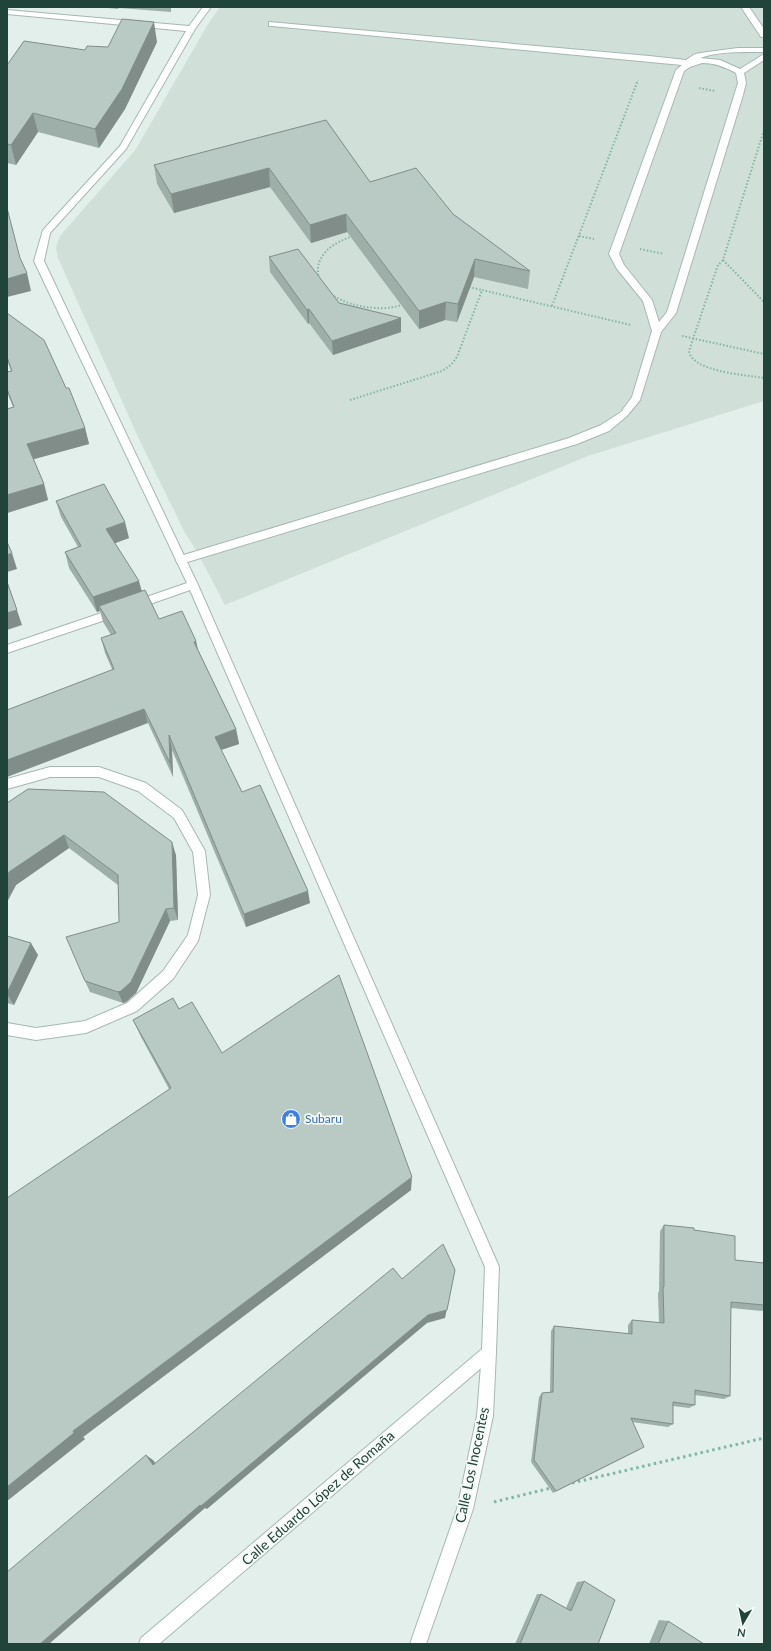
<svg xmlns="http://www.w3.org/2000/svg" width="771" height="1651" font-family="Lato,sans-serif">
  <rect width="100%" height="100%" fill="#e3efea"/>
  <!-- built -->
  <polygon fill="#d1dfd9" points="220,7 764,7 764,401 588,456 225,605 196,550 184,531 139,439 58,258 56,247 60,236 136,149 208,24"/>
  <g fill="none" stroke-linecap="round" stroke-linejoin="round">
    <!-- service casing -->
    <g stroke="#a5b8b2" stroke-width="2">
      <g id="service">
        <polygon points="741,7 749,7 764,29 764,37 761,37"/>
        <path d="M269 22 649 56 686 60 695 54 707 52 738 48H764V52C743 52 719 51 700 58L720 60 740 69 764 54V60L744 73 746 83 743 95 676 313 661 332 640 400 627 416 609 431 577 444 181 564 177 563 176 560 177 557 569 438 601 425 621 412 632 397 652 331 643 301 617 269 609 254 676 70 682 65 272 26H269ZM702 63C715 63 725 67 736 73L738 83 667 312 659 322 652 300 624 265 619 254 684 71 690 67Z"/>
        <polygon points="489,1345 494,1347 496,1352 493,1416 473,1509 426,1644 410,1644 457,1509 477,1416 482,1352 484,1347"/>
      </g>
    </g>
    <!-- minor casing -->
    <g stroke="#a5b8b2" stroke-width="2">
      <g id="minor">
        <polygon points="203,7 211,7 195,29 126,149 50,233 44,261 198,585 497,1262 499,1267 496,1352 494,1357 159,1644 139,1644 141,1638 482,1349 485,1267 190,590 136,609 131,605 132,602 187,583 34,261 43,230 120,146 186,31 7,14 7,10 189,26"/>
        <polygon points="116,608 121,612 120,615 7,653 7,645"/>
        <polygon points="50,767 99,767 146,783 182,810 205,851 210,895 198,941 173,979 137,1011 86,1033 36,1040 7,1035 7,1023 36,1028 85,1021 127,1003 163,971 188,935 198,895 193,852 174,818 138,791 99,777 50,777 7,789 7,779"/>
      </g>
    </g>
    <!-- path-far1 -->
    <g stroke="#80b6a5" stroke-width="2" stroke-dasharray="1.5 2" stroke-linecap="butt">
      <polyline points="699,88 715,91"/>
      <path d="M764 130 723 260 718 265 689 351C692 372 747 375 764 378"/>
      <path d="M377 232C387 234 398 235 407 239 431 247 443 273 423 293 419 296 414 299 410 301 400 307 386 309 375 308 301 303 296 239 377 232Z"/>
      <polyline points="579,236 594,239"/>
      <polyline points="640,249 664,254"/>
      <polyline points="723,260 764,302"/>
      <polyline points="469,287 482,290"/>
      <polyline points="552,306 638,80"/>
      <polyline points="682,336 764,354"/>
      <polyline points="350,400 442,371 451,365 457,357 482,290 631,325"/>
    </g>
    <!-- path -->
    <g stroke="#80b6a5" stroke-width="3" stroke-dasharray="2.5 3.5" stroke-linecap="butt">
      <polyline points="572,1483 764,1438"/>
      <polyline points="494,1502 551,1488"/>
    </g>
    <!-- service -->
    <use href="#service" fill="#fff" fill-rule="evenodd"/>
    <!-- minor -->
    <use href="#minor" fill="#fff" fill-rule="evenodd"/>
  </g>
  <!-- wall -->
  <g fill="#9eaea8">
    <polygon points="98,7 171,7 171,12 119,8 118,9"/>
    <polygon points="157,42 125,109 99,148 38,132 16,165 7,163 7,65 85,50"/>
    <polygon points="326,120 370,182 453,214 530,271 528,289 474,277 457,322 445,320 419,329 347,232 311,243 270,187 174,213 157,184 154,165"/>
    <polygon points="269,257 339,303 401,318 401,332 333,355 309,323 308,324 270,272"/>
    <polygon points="7,313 66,388 85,428 89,444 33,459 44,484 48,500 7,513 7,409 13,407 7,392 7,372 11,371 7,360"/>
    <polygon points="56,501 129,538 115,543 142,591 159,619 196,641 198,650 236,729 239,744 221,750 242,792 310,903 246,927 172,750 173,777 148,723 112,669 105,653 101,638 111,635 103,622 100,611 97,612 69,568 65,552 78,547 61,517"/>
    <polygon points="7,803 176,855 178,920 170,921 136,993 126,1002 123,1003 90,992 85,981 119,922 118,885 69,848 16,885 7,902"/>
    <polygon points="7,936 38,955 14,1005 7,1003"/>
    <polygon points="179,1009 222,1053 411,1190 83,1437 85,1439 7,1501 169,1089 141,1037 133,1020"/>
    <polygon points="664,1225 694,1230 735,1260 764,1263 764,1309 762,1311 731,1308 730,1396 724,1399 695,1395 695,1405 689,1408 673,1406 673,1424 668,1427 632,1422 639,1450 553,1493 531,1462 539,1397 542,1393 550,1392 551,1331 554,1326 628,1334 628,1325 632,1320 659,1323 658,1293 659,1291 660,1231"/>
    <polygon points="584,1581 598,1644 515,1644 537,1594 541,1594 566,1608 577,1582"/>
    <polygon points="659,1620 668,1621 704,1644 649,1644"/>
  </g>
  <!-- shaded-wall -->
  <g fill="#818d88">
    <polygon points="154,22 157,42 125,109 99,148 95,129"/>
    <polygon points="33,113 38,132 16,165 11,145"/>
    <polygon points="269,168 270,187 174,213 171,194"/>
    <polygon points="7,208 24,274 27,273 31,291 7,297 7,279 20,258"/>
    <polygon points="346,214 347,232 311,243 310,225"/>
    <polygon points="475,259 474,277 457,322 458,304"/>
    <polygon points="446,302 445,320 419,329 419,311"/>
    <polygon points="309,309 309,323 308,324 307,310"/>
    <polygon points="401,318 401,332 333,355 332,341"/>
    <polygon points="85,428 89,444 31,460 27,444"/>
    <polygon points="44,484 48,500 7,513 7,495"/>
    <polygon points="125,522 129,538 110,545 106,529"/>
    <polygon points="12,553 17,569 7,572 7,555"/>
    <polygon points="7,581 22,625 7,630"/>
    <polygon points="139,581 143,596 99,606 100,611 97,612 93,597"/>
    <polygon points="196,641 199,656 194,642"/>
    <polygon points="144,709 148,723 7,777 7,760"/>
    <polygon points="236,729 239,744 218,751 215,737"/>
    <polygon points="169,735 172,750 173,777 170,763"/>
    <polygon points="64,835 69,848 16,885 7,902 7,876 9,872"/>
    <polygon points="172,842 176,855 178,920 174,908"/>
    <polygon points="308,891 310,903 246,927 244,914"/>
    <polygon points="166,909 170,921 136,993 126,1002 123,1003 118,992"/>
    <polygon points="31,943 38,955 14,1005 7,994 7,993"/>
    <polygon points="412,1177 411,1190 83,1437 85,1439 7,1501 7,1487 73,1431"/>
    <polygon points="455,1270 445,1318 427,1323 207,1509 205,1508 49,1644 40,1644"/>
    <polygon points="146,1455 153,1460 160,1469 153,1465"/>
  </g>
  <!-- building -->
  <g fill="#b8cac3" stroke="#818d88">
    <polygon points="122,19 154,22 122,89 95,129 33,113 11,145 7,144 7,65 24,41 85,50 87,46 108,47"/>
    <polygon points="326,120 370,182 416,168 453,214 530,271 475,259 458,304 446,302 419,311 346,214 310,225 269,168 171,194 154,165"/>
    <polygon points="7,208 20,258 27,273 7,279"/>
    <polygon points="298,249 339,303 401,318 332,341 309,309 307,310 269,257"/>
    <polygon points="7,313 44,340 66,388 69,388 85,428 27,444 44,484 7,495 7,409 14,407 7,389 7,372 12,371 7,357"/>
    <polygon points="104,484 125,522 106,529 139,581 93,597 65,552 81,546 56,501"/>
    <polygon points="7,542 12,553 7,555"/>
    <polygon points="7,582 17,610 7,613"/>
    <polygon points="145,590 159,619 182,611 196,641 194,642 236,729 215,737 242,792 260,785 308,891 244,914 169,735 170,763 144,709 7,760 7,710 114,669 101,638 116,633 99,606"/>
    <polygon points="28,789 104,792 172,842 174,908 166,909 131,982 121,991 118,992 85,981 66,937 119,922 118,875 64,835 9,872 7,876 7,803"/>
    <polygon points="7,936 31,943 7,993"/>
    <polygon points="339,975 412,1177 73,1431 74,1433 7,1487 7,1198 171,1088 133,1020 173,998 179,1009 192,1002 222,1053"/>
    <polygon points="664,1225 694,1228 694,1230 735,1236 735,1260 764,1263 764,1305 731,1302 730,1396 695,1390 695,1405 673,1402 673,1424 631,1418 644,1447 556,1491 534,1460 542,1393 553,1392 554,1326 632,1334 632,1320 664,1323 663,1287 664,1287"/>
    <polygon points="443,1244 455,1270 447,1310 428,1315 201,1506 200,1505 40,1644 7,1644 7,1572 146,1455 153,1465 393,1268 402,1279"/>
    <polygon points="584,1581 615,1600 598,1644 520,1644 541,1594 571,1611"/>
    <polygon points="668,1621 704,1644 658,1644"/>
  </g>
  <!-- icons -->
  <defs>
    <g id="shop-disc" transform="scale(1)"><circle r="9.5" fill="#3f7fe0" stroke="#f5fbf8"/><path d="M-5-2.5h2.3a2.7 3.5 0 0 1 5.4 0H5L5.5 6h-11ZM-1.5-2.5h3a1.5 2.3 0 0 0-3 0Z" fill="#fff"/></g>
  </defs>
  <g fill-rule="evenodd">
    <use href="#shop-disc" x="291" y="1119"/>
  </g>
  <g text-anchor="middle" stroke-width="3.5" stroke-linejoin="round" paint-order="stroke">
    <!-- shop labels -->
    <g font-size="12" fill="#366cbe" stroke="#f5fbf8" text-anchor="start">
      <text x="305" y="1123">Subaru</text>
    </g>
    <!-- near-street labels -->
    <g font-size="14" fill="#20433a" stroke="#f5fbf8">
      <text transform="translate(472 1465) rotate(-78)" y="5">Calle Los Inocentes</text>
      <text transform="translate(318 1498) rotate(-41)" y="5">Calle Eduardo López de Romaña</text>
    </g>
  </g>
  <!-- border -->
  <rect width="771" height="1651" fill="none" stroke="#20433a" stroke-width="16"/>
  <!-- north arrow -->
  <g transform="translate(743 1623) rotate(189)" stroke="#f5fbf8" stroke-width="3" paint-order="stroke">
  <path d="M0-3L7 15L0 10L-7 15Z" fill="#20433a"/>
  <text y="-6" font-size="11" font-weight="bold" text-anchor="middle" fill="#20433a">N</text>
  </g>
</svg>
